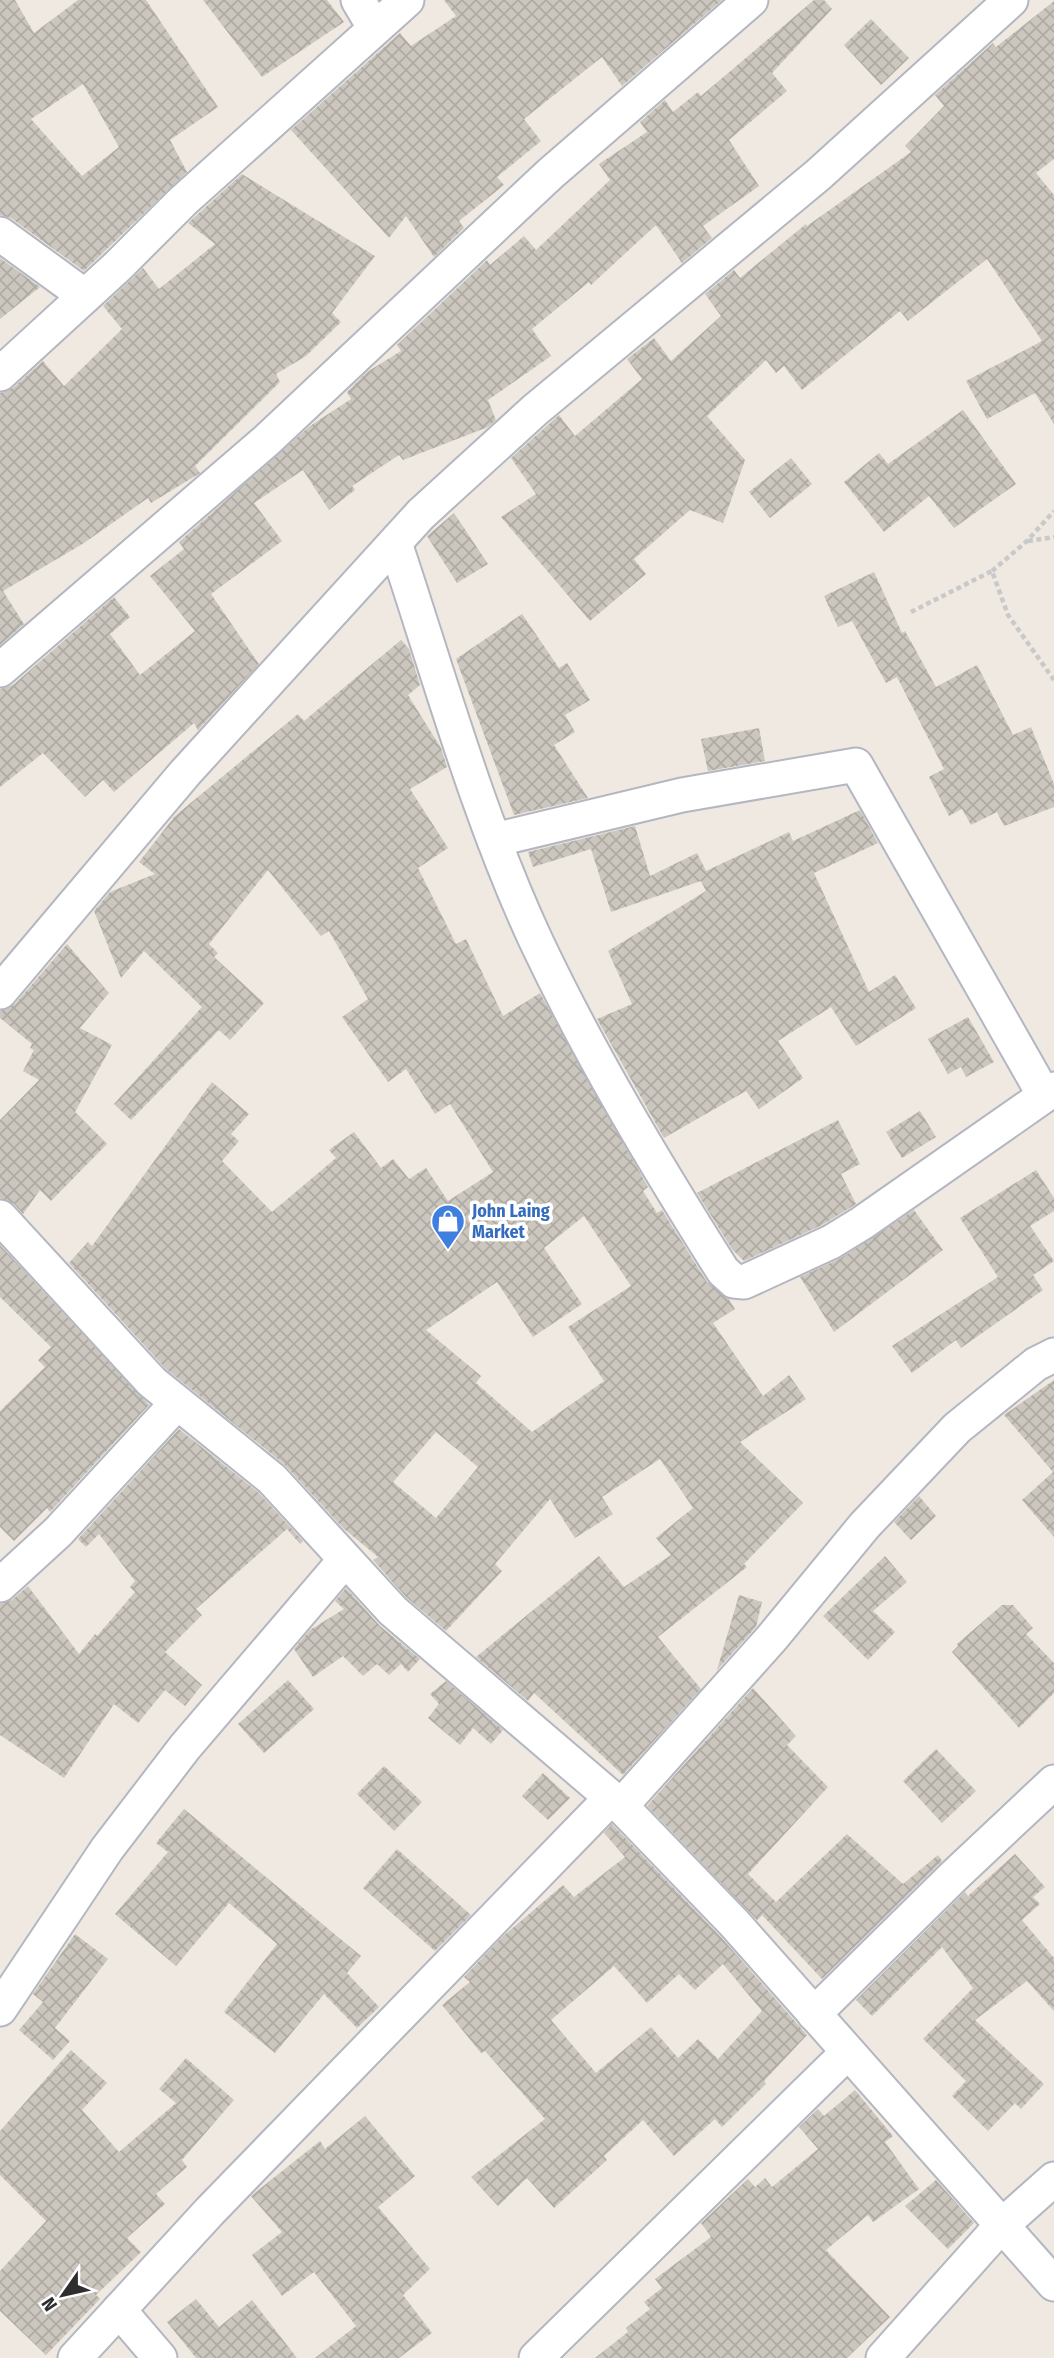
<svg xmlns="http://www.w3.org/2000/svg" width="1054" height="2358" font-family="'Fira Sans Condensed',sans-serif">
  <defs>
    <pattern id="building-cross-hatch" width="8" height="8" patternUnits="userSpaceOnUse" patternTransform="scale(1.75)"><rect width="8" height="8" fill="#cbc7bf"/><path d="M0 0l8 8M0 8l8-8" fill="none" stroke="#afaba4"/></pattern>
  </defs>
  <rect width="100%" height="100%" fill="#efe9e1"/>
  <!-- building -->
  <g fill="url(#building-cross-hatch)" fill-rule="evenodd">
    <path d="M0 0H15L34 33 78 0H146L218 107 170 140 187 172 84 271 11 218 0 215ZM83 84 119 147 82 176 31 119Z"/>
    <polygon points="203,0 327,0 344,22 262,77"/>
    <polygon points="444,0 722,0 622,86 602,57 524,119 541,141 497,177 504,185 459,221 464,228 434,257 406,216 389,238 291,130 400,33 411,46 456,16"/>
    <polygon points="814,0 824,0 832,9 772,73 787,91 729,140 759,186 703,226 712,238 682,263 656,225 591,285 589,282 532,329 551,356 488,400 496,420 488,427 403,460 399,455 352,486 355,490 329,510 303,470 254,503 282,541 211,594 259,664 198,730 194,723 114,792 103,780 85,797 43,753 0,787 0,689 13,685 114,597 130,617 110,634 140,675 195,631 150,576 184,549 179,542 310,426 351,399 347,392 367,372 401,351 397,345 487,260 490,265 524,236 536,250 610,180 599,164 647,132 640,122 665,100 673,112 698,92 701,96"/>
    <polygon points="1054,1 1054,159 1036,173 1054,195 1054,424 1035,393 987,419 966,381 1042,341 987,259 908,321 900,311 802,390 784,366 776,373 766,360 707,416 745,460 723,523 690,510 634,559 646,574 590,621 501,517 536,494 511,458 559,415 575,436 642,379 627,359 654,338 671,361 721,316 705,294 734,270 740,278 806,224 807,226 911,152 905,146 944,106 935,95 993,43 996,47"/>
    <polygon points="871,19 909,58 881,85 844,45"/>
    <polygon points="242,174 375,256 332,313 341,322 306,356 276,374 280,382 195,466 200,473 151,503 148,498 84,543 3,591 24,624 0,645 0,393 13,388 43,361 64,386 122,329 103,306 143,268 159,289 215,244 188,223"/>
    <polygon points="0,258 40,287 0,319"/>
    <polygon points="963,410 1016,484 954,528 929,496 884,532 844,482 879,453 888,464"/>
    <polygon points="791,458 812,484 770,518 749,492"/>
    <polygon points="454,513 488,564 457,583 427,536"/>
    <polygon points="874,572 902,633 905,631 936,687 977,665 1013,735 1031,727 1054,784 1054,807 1004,826 997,812 971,825 962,809 949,816 929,777 944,769 897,677 886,683 852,621 838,627 824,596"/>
    <polygon points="522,614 559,668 567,663 590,700 565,715 575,732 554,745 588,798 514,815 456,659"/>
    <path d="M401 640 409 649 420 685 408 695 441 748 447 767 410 789 448 848 418 868 456 944 466 939 503 1016 540 993 648 1187 643 1191 657 1213 662 1210 707 1282 728 1298 735 1309 713 1323 763 1396 789 1375 806 1399 740 1442 803 1503 744 1564 747 1567 658 1637 701 1689 623 1775 534 1693 528 1701 476 1657 599 1556 624 1587 671 1555 656 1538 693 1508 660 1459 602 1497 613 1514 575 1538 550 1499 495 1564 502 1571 446 1631 406 1597 373 1560 378 1557 343 1528 284 1464 165 1368 69 1263 88 1242 92 1246 212 1082 249 1114 231 1134 239 1141 222 1161 272 1212 336 1158 329 1150 354 1132 381 1168 393 1159 409 1179 426 1168 448 1201 493 1172 450 1104 435 1114 406 1069 388 1082 342 1017 368 999 329 931 321 936 268 870 209 944 218 953 214 957 264 1003 230 1040 219 1030 131 1120 114 1104 202 1007 144 951 121 978 94 911 110 892 155 874 139 862 175 816 298 714 304 721ZM584 1216 631 1286 568 1327 604 1381 532 1432 476 1383 481 1376 426 1330 497 1282 533 1337 582 1304 544 1248ZM436 1432 478 1467 436 1518 393 1482Z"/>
    <polygon points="759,728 765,761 708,771 701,739"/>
    <polygon points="860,810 878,843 814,873 869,992 895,975 916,1008 856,1046 831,1007 778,1041 803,1078 759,1109 746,1091 664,1138 597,1019 632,1004 608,951 706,891 701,881 611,912 591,849 533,867 528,852 635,826 650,876 697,853 706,871 789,832 793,841"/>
    <polygon points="67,944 109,993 80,1028 112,1045 75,1112 107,1144 51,1201 40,1190 23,1214 14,1204 0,1198 0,1120 39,1080 23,1071 34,1050 30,1048 32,1044 0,1018 0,1011 15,1004"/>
    <polygon points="968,1017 994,1062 966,1077 961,1067 948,1074 928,1039"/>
    <polygon points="920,1111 936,1137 902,1158 886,1132"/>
    <polygon points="838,1120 860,1164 841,1174 856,1204 822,1225 744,1261 732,1249 697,1193"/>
    <polygon points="1036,1170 1054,1198 1054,1211 1030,1226 1054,1261 1033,1275 1043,1290 961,1348 956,1340 912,1373 892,1346 998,1277 960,1218"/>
    <polygon points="914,1210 943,1250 834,1332 800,1277 841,1258"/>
    <polygon points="0,1245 149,1405 50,1512 47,1508 14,1541 0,1527 0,1411 45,1367 38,1360 51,1347 0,1297"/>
    <polygon points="1054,1380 1054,1537 1022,1500 1053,1472 1004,1415"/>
    <polygon points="179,1429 259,1493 303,1541 300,1544 287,1529 196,1609 202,1615 165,1652 202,1685 185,1706 165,1690 138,1723 114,1704 64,1778 0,1735 0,1604 12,1600 28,1586 79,1654 95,1634 97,1636 135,1592 130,1587 135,1581 99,1534 86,1547 78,1539"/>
    <polygon points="919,1496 936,1516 911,1540 894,1522"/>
    <polygon points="885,1556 907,1582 873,1611 895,1632 868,1660 823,1616"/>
    <polygon points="346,1588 380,1626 420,1659 408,1672 401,1664 389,1675 377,1664 363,1676 343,1656 313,1677 294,1649 310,1630 344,1609 335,1601"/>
    <polygon points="739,1595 762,1602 756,1627 717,1670"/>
    <polygon points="1002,1605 1013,1605 1033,1628 1026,1634 1054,1663 1054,1693 1019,1728 952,1652 958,1646 957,1644"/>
    <polygon points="288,1680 314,1709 264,1753 238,1724"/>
    <polygon points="446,1681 503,1730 491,1744 473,1728 460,1745 428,1718 439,1704 430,1694"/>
    <polygon points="753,1688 796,1736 787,1745 828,1787 748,1874 776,1902 847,1834 903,1884 938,1855 942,1861 822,1979 762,1915 766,1912 757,1920 647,1806"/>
    <polygon points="936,1749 976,1791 942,1823 903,1781"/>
    <polygon points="384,1766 422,1802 394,1831 357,1794"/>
    <polygon points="543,1773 570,1798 548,1820 522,1796"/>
    <polygon points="184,1809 361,1956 347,1973 379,2007 357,2028 324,1994 275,2053 224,2012 277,1944 229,1903 176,1966 115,1914 168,1852 156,1843"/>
    <path d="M612 1824 720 1936 807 2035 764 2081 766 2084 722 2127 715 2119 674 2156 643 2120 604 2156 607 2160 554 2208 527 2178 498 2206 471 2177 545 2119 485 2051 481 2053 442 2005 470 1982 464 1977 501 1938 563 1885 574 1897 625 1857 604 1833ZM723 1964 762 2011 718 2059 698 2039 678 2058 651 2027 596 2073 551 2020 614 1966 647 2003 679 1974 695 1990Z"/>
    <polygon points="397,1849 471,1915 435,1951 363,1888"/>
    <polygon points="1015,1854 1045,1887 1033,1897 1040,1904 1022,1920 1054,1958 1054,2011 1027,1981 975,2020 1044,2084 1021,2109 1015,2103 988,2131 952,2096 966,2081 923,2039 973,1988 942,1947 872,2016 856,2000 965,1892 968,1896"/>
    <polygon points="75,1934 108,1959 55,2028 70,2041 53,2060 19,2030 43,2002 33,1994"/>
    <polygon points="71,2050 107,2083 82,2110 119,2152 176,2103 159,2089 186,2058 234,2100 182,2160 187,2167 156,2194 165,2204 127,2238 141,2252 96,2295 100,2299 46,2355 0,2311 0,2271 46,2221 0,2175 0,2131"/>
    <polygon points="855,2090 893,2136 885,2142 919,2189 873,2222 868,2215 826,2250 890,2317 847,2358 595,2358 628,2332 626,2328 650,2309 644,2302 662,2288 655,2279 711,2237 701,2223 748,2179 755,2187 765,2178 772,2187 818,2149 799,2127 818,2109 824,2116"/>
    <polygon points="365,2116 415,2176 378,2207 430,2269 403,2295 432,2333 399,2358 315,2358 356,2326 314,2272 282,2296 252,2255 282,2232 251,2196 320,2141 325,2149"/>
    <polygon points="936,2180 974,2223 948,2249 905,2206"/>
    <polygon points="196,2299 219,2327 252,2300 297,2358 196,2358 167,2322"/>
  </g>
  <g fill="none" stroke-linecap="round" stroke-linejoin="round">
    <!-- minor casing -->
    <g stroke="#b4b7c1" stroke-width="37">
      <g id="minor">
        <polyline points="358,0 374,27"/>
        <polyline points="0,234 85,296"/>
        <polyline points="0,374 119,265 183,201 407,0"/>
        <path d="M395 543C439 675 478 817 537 943 591 1057 656 1165 723 1271L734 1281 744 1282 831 1242 862 1223 1054 1089"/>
        <polyline points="0,670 267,440 550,174 751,0"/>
        <polyline points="494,840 682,795 856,765 1044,1095"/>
        <polyline points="0,992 185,773 421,514 535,410 818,175 1011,0"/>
        <polyline points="0,1217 152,1382 272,1479 393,1611 621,1806 734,1923 1054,2284"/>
        <polyline points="0,1585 58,1532 177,1403"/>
        <polyline points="621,1806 771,1639 865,1525 957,1428 1036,1364 1054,1355"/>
        <polyline points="0,2009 107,1849 185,1747 344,1561"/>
        <polyline points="814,2014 954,1876 1054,1782"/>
        <polyline points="119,2310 160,2358"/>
        <polyline points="75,2358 210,2211 610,1799"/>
        <polyline points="536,2358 848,2052"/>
        <polyline points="883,2358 1000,2227 1054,2179"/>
      </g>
    </g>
    <!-- path -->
    <g stroke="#c9c9c9" stroke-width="4.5" stroke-dasharray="5 3.5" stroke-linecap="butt">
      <polyline points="1028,541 1054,537"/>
      <polyline points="992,571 1027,541 1054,511"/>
      <polyline points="911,612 992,571 1008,615 1054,680"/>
    </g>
    <!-- minor -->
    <use href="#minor" stroke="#fff" stroke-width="33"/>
  </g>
  <!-- icons -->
  <defs>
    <g id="shop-pin" transform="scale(1.75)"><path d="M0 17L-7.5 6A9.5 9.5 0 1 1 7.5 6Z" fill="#3f7fe0" stroke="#fff"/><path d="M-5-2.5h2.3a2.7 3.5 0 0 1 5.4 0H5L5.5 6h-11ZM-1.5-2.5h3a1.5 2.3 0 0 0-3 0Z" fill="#fff"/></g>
  </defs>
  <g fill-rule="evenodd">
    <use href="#shop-pin" x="448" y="1221"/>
  </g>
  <g text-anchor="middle" stroke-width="7" stroke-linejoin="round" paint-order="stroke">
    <!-- shop labels -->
    <g font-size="18" font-weight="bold" fill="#366cbe" stroke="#fff" text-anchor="start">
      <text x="472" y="1217">John Laing<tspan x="472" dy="21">Market</tspan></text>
    </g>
  </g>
  <!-- north arrow -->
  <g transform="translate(63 2295) rotate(236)" stroke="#ffffff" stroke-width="5" paint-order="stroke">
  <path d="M0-5L12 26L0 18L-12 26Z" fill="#2e2e2e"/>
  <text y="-10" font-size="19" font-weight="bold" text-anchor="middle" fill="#2e2e2e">N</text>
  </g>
</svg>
